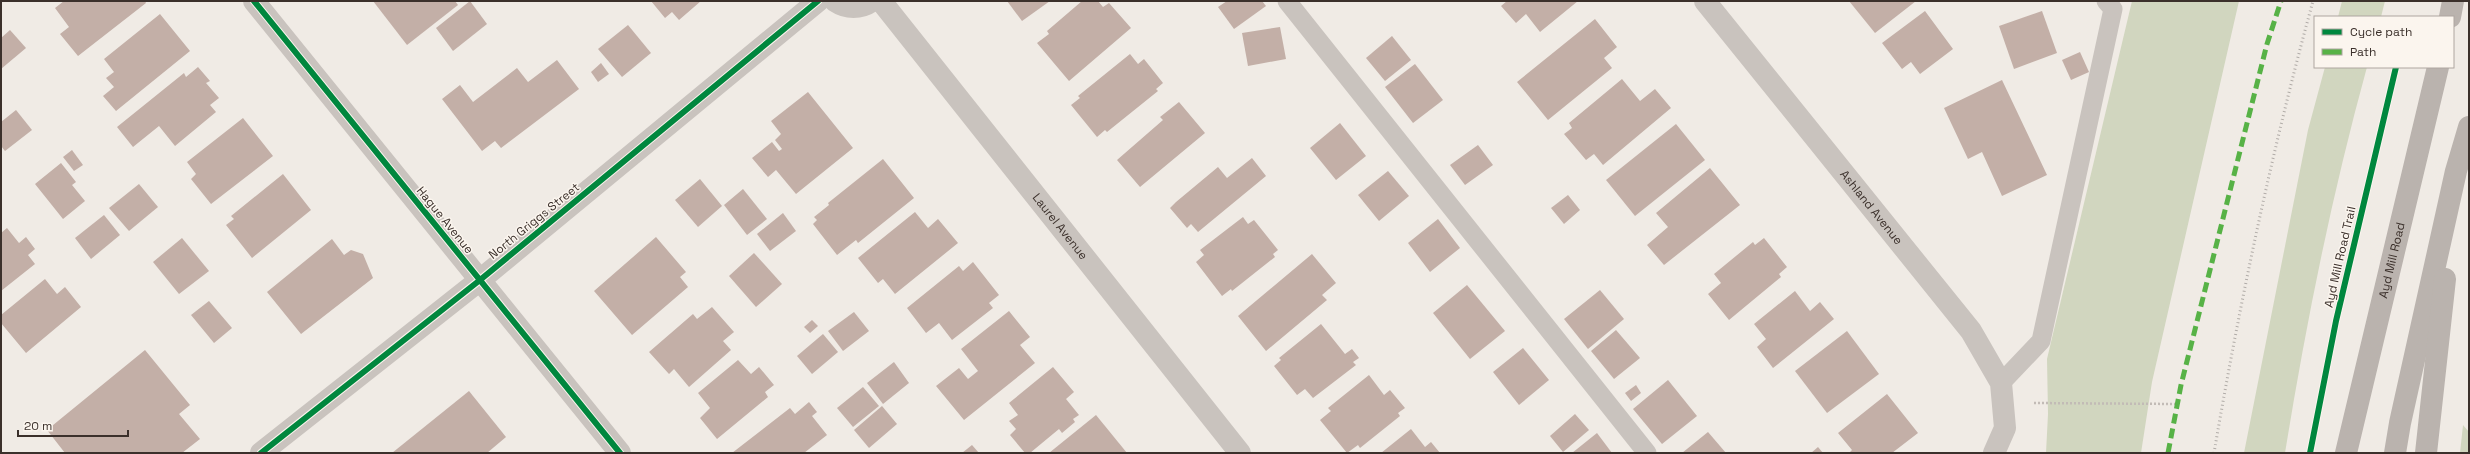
<svg xmlns="http://www.w3.org/2000/svg" width="2470" height="454" font-family="'Space Grotesk',sans-serif">
  <rect width="100%" height="100%" fill="#f0ebe5"/>
  <!-- green -->
  <g fill="#d1d6bf">
    <polygon points="2132,1 2239,1 2152,382 2141,453 2046,453 2048,414 2047,359"/>
    <polygon points="2342,1 2385,1 2381,17 2338,17"/>
    <path d="M2325 67H2367C2332 194 2306 323 2285 453H2244L2308 130Z"/>
    <polygon points="2463,425 2469,432 2469,453 2460,453"/>
  </g>
  <!-- building -->
  <g fill="#c3afa7">
    <polygon points="64,1 145,1 146,3 78,56 60,34 69,27 55,8"/>
    <polygon points="373,1 455,1 458,5 407,45"/>
    <polygon points="470,1 487,24 453,51 436,28"/>
    <polygon points="651,1 701,1 679,20 672,12 665,18"/>
    <polygon points="1007,1 1050,1 1022,21"/>
    <polygon points="1082,1 1098,1 1103,7 1109,3 1131,28 1069,81 1037,43 1049,34 1047,31"/>
    <polygon points="1227,1 1262,1 1266,6 1234,29 1218,7"/>
    <polygon points="1507,1 1578,1 1540,32 1526,14 1516,23 1501,6"/>
    <polygon points="1849,1 1916,1 1875,33"/>
    <polygon points="1925,11 1953,49 1920,74 1911,62 1902,69 1882,43"/>
    <polygon points="2042,11 2057,53 2014,69 1999,26"/>
    <polygon points="160,14 190,51 116,111 103,96 114,87 106,78 114,72 104,59"/>
    <polygon points="1595,19 1617,47 1604,58 1612,68 1548,120 1517,82"/>
    <polygon points="628,25 651,53 622,77 598,49"/>
    <polygon points="1280,27 1286,59 1248,66 1242,33"/>
    <polygon points="10,30 26,48 1,69 1,38"/>
    <polygon points="1392,36 1411,60 1385,81 1366,58"/>
    <polygon points="2080,52 2089,72 2071,80 2062,60"/>
    <polygon points="1130,54 1138,64 1144,59 1163,83 1156,89 1158,91 1107,132 1105,130 1097,137 1071,105 1080,98 1078,96"/>
    <polygon points="557,60 579,89 501,148 495,141 482,151 442,99 460,85 473,102 517,68 528,82"/>
    <polygon points="601,63 609,74 598,82 591,72"/>
    <polygon points="1415,64 1443,100 1413,123 1385,87"/>
    <polygon points="198,67 210,81 206,83 219,98 210,105 216,112 175,146 159,126 133,147 117,127 184,73 186,77"/>
    <polygon points="1622,79 1640,101 1655,89 1671,108 1603,165 1594,154 1586,160 1564,134 1572,128 1569,123"/>
    <polygon points="2002,80 2047,175 2002,196 1982,152 1968,159 1944,108"/>
    <polygon points="808,92 853,148 796,194 776,170 768,177 752,158 772,142 779,151 782,149 775,140 781,134 771,121"/>
    <polygon points="1179,102 1205,133 1140,187 1117,160 1163,120 1160,117"/>
    <polygon points="16,110 32,130 5,151 1,146 1,122"/>
    <polygon points="243,118 273,156 211,204 191,179 196,174 187,162"/>
    <polygon points="1340,123 1366,156 1336,180 1310,148"/>
    <polygon points="1676,124 1705,160 1635,216 1606,180"/>
    <polygon points="1478,145 1493,165 1465,185 1450,165"/>
    <polygon points="72,150 83,165 74,171 63,157"/>
    <polygon points="1252,158 1266,176 1198,232 1191,224 1187,228 1170,208 1176,202 1218,167 1227,178"/>
    <polygon points="883,159 914,198 858,243 856,240 837,255 813,224 817,220 814,217 829,205 828,203"/>
    <polygon points="61,163 76,182 72,185 85,201 63,219 35,184"/>
    <polygon points="1710,168 1740,205 1664,265 1647,245 1668,227 1656,213"/>
    <polygon points="1388,171 1409,196 1379,221 1358,195"/>
    <polygon points="283,174 311,210 252,258 226,225 234,219 231,216"/>
    <polygon points="700,179 722,206 698,227 675,200"/>
    <polygon points="139,184 158,207 129,231 109,208"/>
    <polygon points="743,189 767,219 747,235 724,205"/>
    <polygon points="1568,195 1580,210 1564,224 1551,208"/>
    <polygon points="915,212 928,228 938,219 958,243 895,294 883,279 878,283 858,258"/>
    <polygon points="783,213 796,231 770,251 757,234"/>
    <polygon points="104,215 120,235 91,259 75,238"/>
    <polygon points="1243,217 1248,224 1254,220 1278,250 1273,254 1275,257 1232,291 1231,289 1222,296 1196,262 1204,255 1200,250"/>
    <polygon points="1438,219 1460,248 1430,272 1408,243"/>
    <polygon points="7,228 19,243 26,237 35,249 28,255 35,264 1,291 1,233"/>
    <polygon points="656,237 686,272 680,277 688,287 632,335 594,291"/>
    <polygon points="182,238 209,271 179,294 153,262"/>
    <polygon points="1764,238 1787,267 1779,274 1781,277 1729,320 1708,294 1721,283 1714,274 1753,242 1755,245"/>
    <polygon points="332,239 344,255 351,250 363,254 373,278 301,334 267,292"/>
    <polygon points="754,253 782,284 756,307 729,276"/>
    <polygon points="1312,254 1336,283 1322,295 1327,300 1266,351 1238,316"/>
    <polygon points="973,262 999,295 989,303 993,308 952,340 939,323 926,333 907,308 959,266 963,271"/>
    <polygon points="45,279 57,294 65,287 81,307 26,353 1,323 1,315"/>
    <polygon points="1467,285 1505,331 1470,359 1433,313"/>
    <polygon points="1600,290 1624,319 1588,349 1564,319"/>
    <polygon points="1795,291 1810,311 1820,302 1834,319 1773,368 1757,347 1766,339 1754,324"/>
    <polygon points="209,301 232,328 214,343 191,315"/>
    <polygon points="712,307 734,332 723,341 731,350 689,387 674,369 669,374 649,352 693,314 697,319"/>
    <polygon points="1009,311 1030,337 1020,345 1035,363 964,420 936,386 959,368 968,379 978,371 961,349"/>
    <polygon points="854,312 869,331 843,351 828,331"/>
    <polygon points="812,320 818,326 810,333 804,327"/>
    <polygon points="1321,324 1345,354 1352,349 1359,358 1353,362 1356,365 1313,398 1305,389 1297,395 1274,366 1281,360 1279,358"/>
    <polygon points="1616,330 1640,358 1614,379 1591,351"/>
    <polygon points="1847,331 1879,374 1827,413 1795,371"/>
    <polygon points="823,334 838,352 812,374 797,356"/>
    <polygon points="1523,348 1549,380 1519,405 1493,372"/>
    <polygon points="145,350 190,405 179,414 200,439 182,453 65,453 47,430"/>
    <polygon points="738,360 751,374 759,367 774,385 765,392 768,397 717,439 700,418 710,408 698,393"/>
    <polygon points="894,362 909,383 883,404 867,383"/>
    <polygon points="1053,367 1074,392 1066,399 1079,415 1073,419 1075,422 1062,433 1059,429 1030,453 1025,453 1010,435 1016,429 1009,421 1018,415 1009,403"/>
    <polygon points="1369,375 1384,395 1390,390 1405,408 1398,413 1400,416 1360,448 1358,445 1347,453 1320,420 1331,411 1328,408"/>
    <polygon points="1668,380 1697,416 1662,444 1633,409"/>
    <polygon points="1636,385 1641,393 1631,401 1625,393"/>
    <polygon points="863,387 879,406 853,427 837,408"/>
    <polygon points="469,391 506,437 487,453 392,453"/>
    <polygon points="1887,394 1918,433 1892,453 1849,453 1852,450 1838,433"/>
    <polygon points="809,402 817,412 812,416 827,435 804,453 732,453 790,408 795,414"/>
    <polygon points="882,406 897,424 869,448 854,430"/>
    <polygon points="1575,414 1589,430 1563,452 1550,436"/>
    <polygon points="1096,415 1127,453 1049,453"/>
    <polygon points="1411,429 1425,447 1431,442 1440,453 1381,453"/>
    <polygon points="1708,432 1726,453 1682,453"/>
    <polygon points="1597,433 1612,453 1572,453"/>
    <polygon points="972,445 979,453 962,453"/>
    <polygon points="1818,447 1823,453 1811,453"/>
  </g>
  <g fill="none" stroke-linecap="round" stroke-linejoin="round">
    <!-- path -->
    <polyline stroke="#c2bbb6" stroke-width="2.5" stroke-dasharray="2 2" stroke-linecap="butt" points="2034,403 2177,404"/>
    <!-- lane -->
    <g stroke="#c9c3be" stroke-width="19">
      <polyline points="1287,1 1647,453"/>
      <polyline points="2001,383 2041,341 2113,9 2106,1"/>
    </g>
    <!-- street -->
    <g stroke="#c9c3be" stroke-width="22">
      <polyline points="254,1 620,453"/>
      <path d="M835 1C847 9 860 9 872 1"/>
      <path id="s1" d="M881 1 1240 453"/>
      <path id="s2" d="M1705 1 1971 331 2001 383 2005 428 1994 453"/>
      <polyline points="261,453 480,280 818,1"/>
    </g>
    <!-- secondary -->
    <g stroke="#bab3ae" stroke-width="22">
      <polyline points="2450,17 2453,1"/>
      <path id="s3" d="M2346 453 2438 67"/>
      <polyline points="2395,453 2400,423 2456,171 2469,127"/>
      <polyline points="2426,453 2445,279"/>
    </g>
    <!-- rail -->
    <path stroke="#b1aca8" stroke-width="3" stroke-dasharray="1 3" stroke-linecap="butt" d="M2214 453C2240 301 2272 150 2313 1"/>
    <!-- quiet -->
    <polyline stroke="#57b246" stroke-width="5" stroke-dasharray="10 5" stroke-linecap="butt" points="2168,453 2181,385 2267,44 2281,1"/>
    <!-- cycleway casing -->
    <g stroke="#fbf5ee" stroke-width="8">
      <g id="cycleway">
        <polyline points="254,1 620,453"/>
        <polyline points="261,453 480,280 818,1"/>
        <polyline points="2310,453 2336,321 2396,67"/>
      </g>
    </g>
    <!-- cycleway -->
    <use href="#cycleway" stroke="#00873e" stroke-width="6"/>
  </g>
  <g text-anchor="middle" stroke-width="3" stroke-linejoin="round" paint-order="stroke">
    <!-- street labels -->
    <g font-size="12" fill="#3b302b" stroke="#fbf5ee">
      <text dy="4" stroke="none"><textPath href="#s2" startOffset="265">Ashland Avenue</textPath></text>
      <text transform="translate(445 220) rotate(51)" y="4">Hague Avenue</text>
      <text transform="translate(534 221) rotate(-39)" y="4">North Griggs Street</text>
      <text dy="4" stroke="none"><textPath href="#s1" startOffset="288">Laurel Avenue</textPath></text>
      <text transform="translate(2340 257) rotate(-77)" y="4">Ayd Mill Road Trail</text>
      <text dy="4" stroke="none"><textPath href="#s3" startOffset="198">Ayd Mill Road</textPath></text>
    </g>
  </g>
  <!-- border -->
  <rect width="2470" height="454" fill="none" stroke="#3b302b" stroke-width="4"/>
  <!-- legend -->
  <rect x="2314" y="16" width="140" height="52" fill="#fbf5ee" stroke="#aea6a0"/>
  <rect x="2322" y="29" width="20" height="6" fill="#00873e" stroke="#aea6a0"/>
  <text x="2350" y="36" font-size="12" fill="#3b302b">Cycle path</text>
  <rect x="2322" y="49" width="20" height="6" fill="#57b246" stroke="#aea6a0"/>
  <text x="2350" y="56" font-size="12" fill="#3b302b">Path</text>
  <!-- scale -->
  <path d="M18 430v6h110v-6" fill="none" stroke="#3b302b" stroke-width="2"/>
  <text x="24" y="430" font-size="12" fill="#3b302b" stroke="#fbf5ee" stroke-width="3" paint-order="stroke">20 m</text>
</svg>
